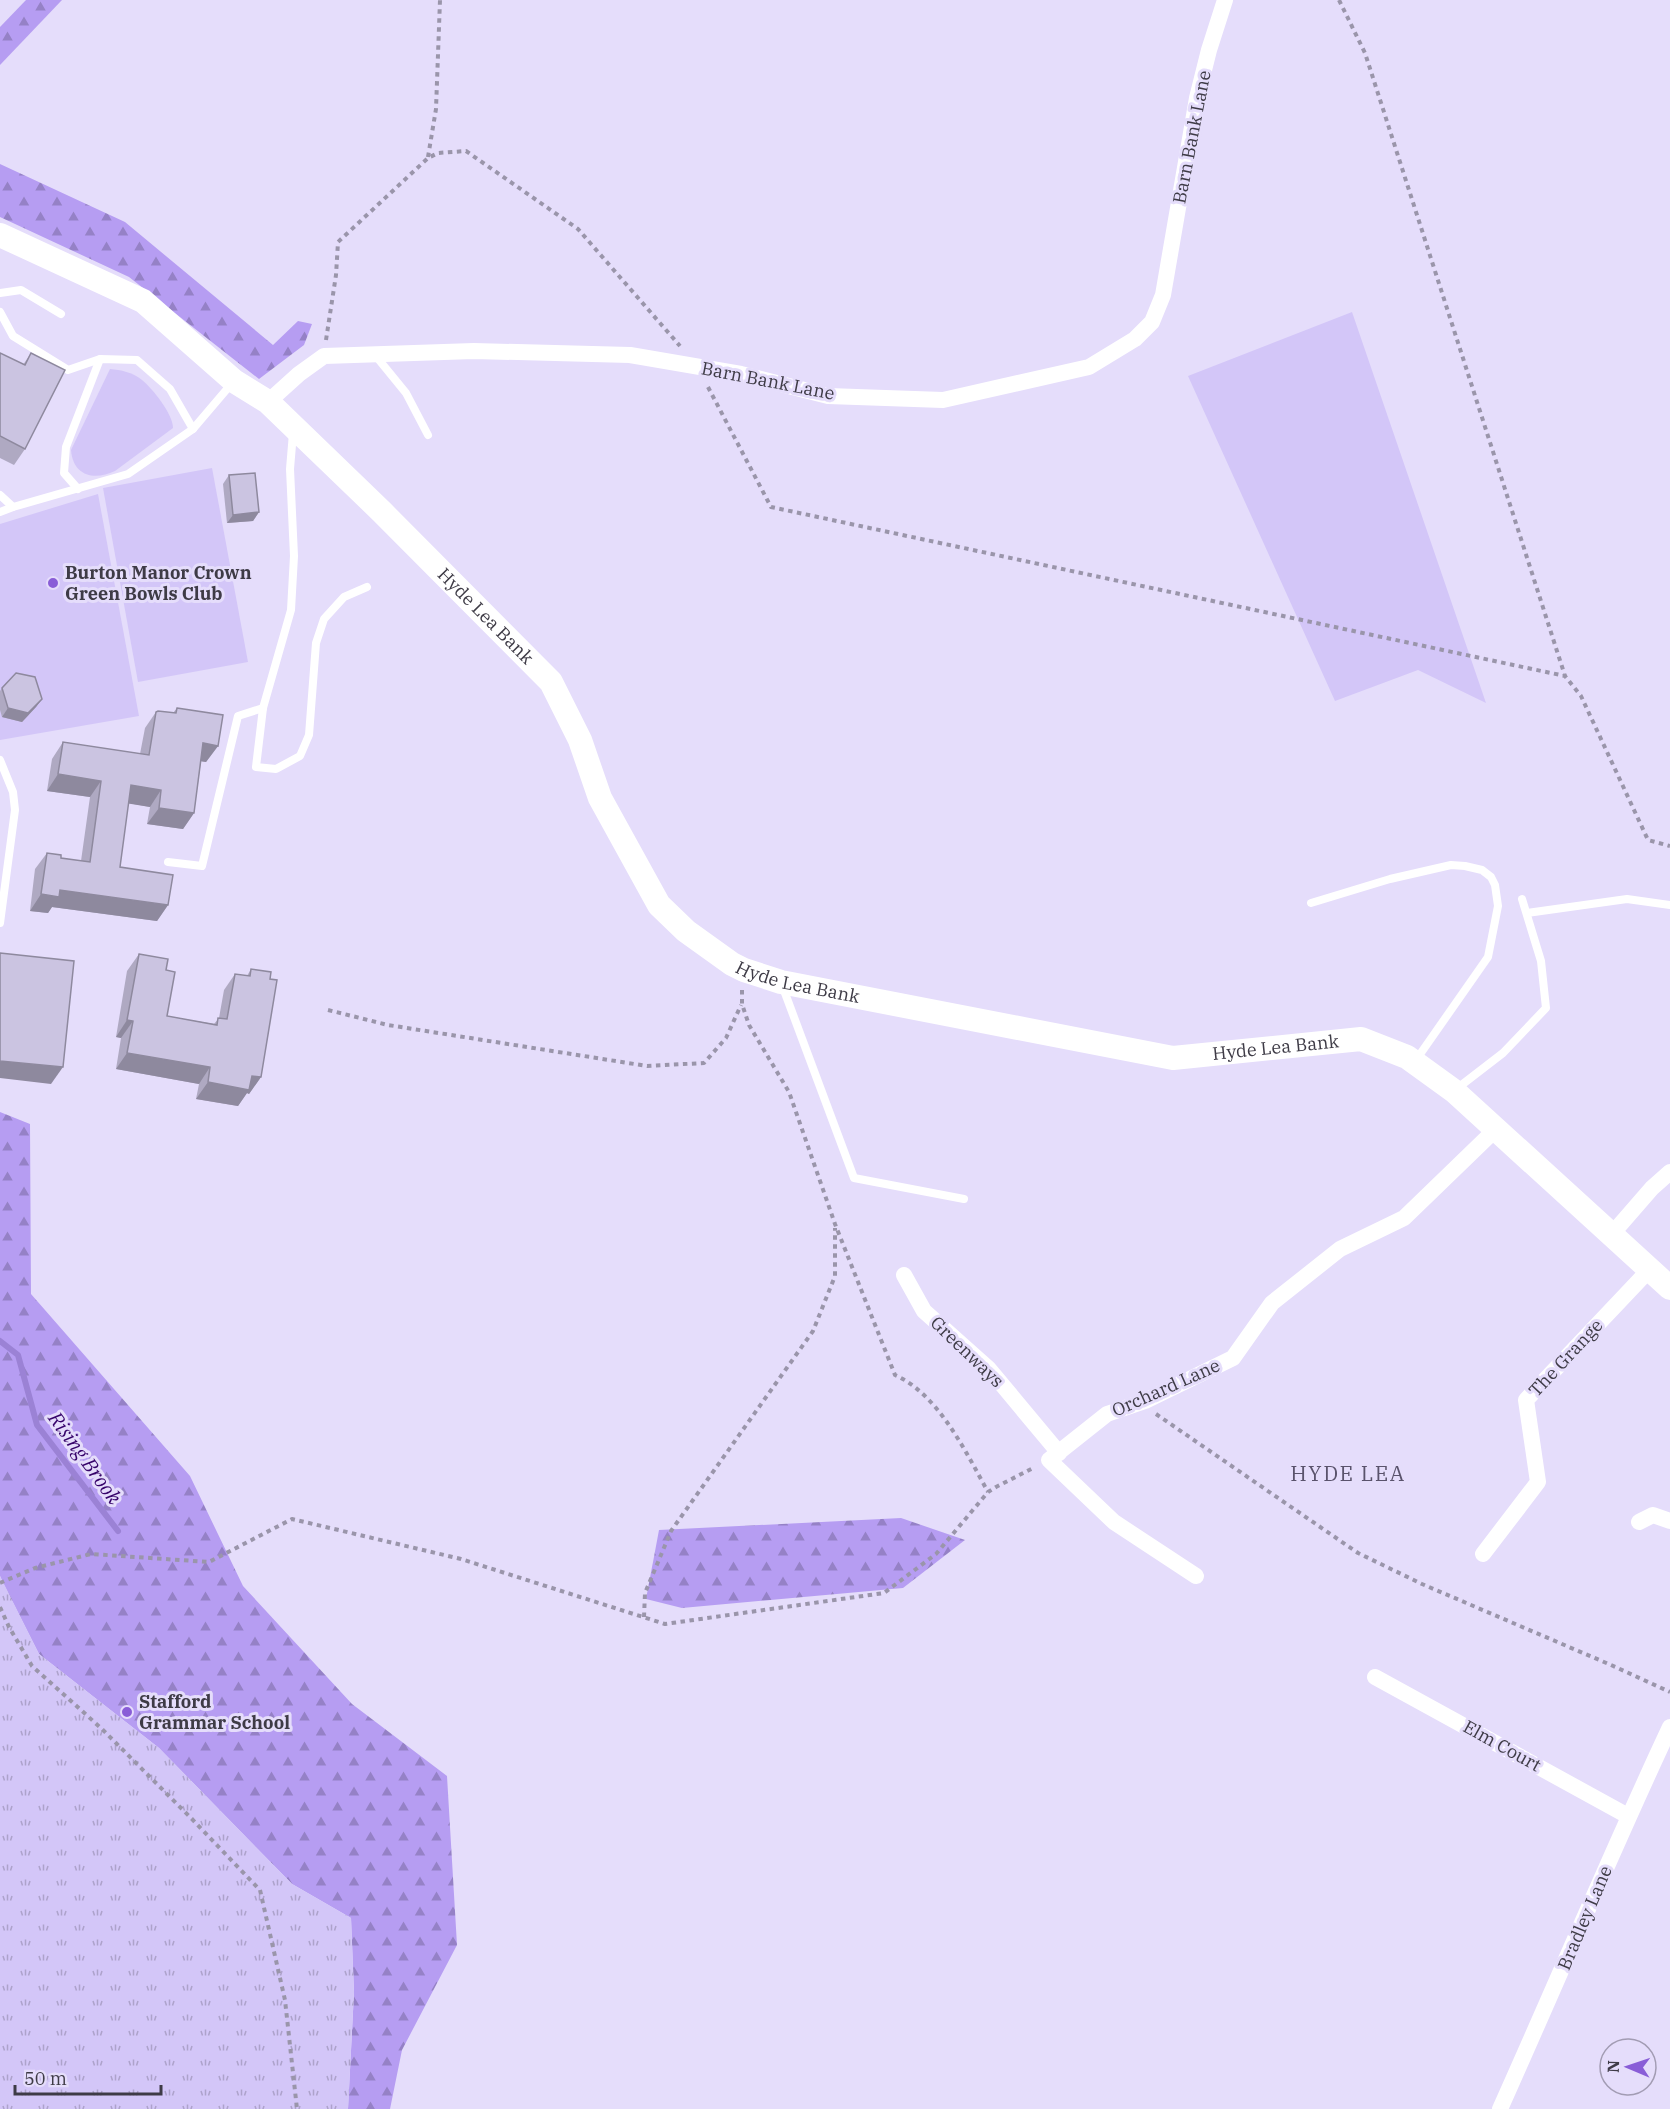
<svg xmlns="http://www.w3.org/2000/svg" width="1670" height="2109" font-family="'IBM Plex Serif',serif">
  <defs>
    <pattern id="forest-firs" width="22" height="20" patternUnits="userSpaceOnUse" patternTransform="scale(1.5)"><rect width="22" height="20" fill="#b69df2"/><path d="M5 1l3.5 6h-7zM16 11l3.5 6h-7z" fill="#9581c6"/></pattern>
    <pattern id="park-tufts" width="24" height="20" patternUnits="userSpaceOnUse" patternTransform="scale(1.5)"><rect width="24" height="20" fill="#d3c6f8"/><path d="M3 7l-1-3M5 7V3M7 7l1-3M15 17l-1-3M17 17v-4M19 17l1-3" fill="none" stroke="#ada2cb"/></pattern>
  </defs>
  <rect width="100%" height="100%" fill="#e5ddfb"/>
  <!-- green -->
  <g fill="#d3c6f8">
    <polygon points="1352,312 1486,703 1418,670 1335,701 1188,376"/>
    <path d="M110 369C121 370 132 372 142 380 152 388 173 414 173 428L115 471C94 481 73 476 71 450Z"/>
    <polygon points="212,468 248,662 138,682 103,488"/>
    <polygon points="98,494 139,716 0,740 0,524"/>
  </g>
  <!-- forest -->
  <g fill="url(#forest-firs)">
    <polygon points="26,0 62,0 0,65 0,27"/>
    <polygon points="0,164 125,222 273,345 298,321 312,324 304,345 259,379 129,277 0,217"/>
    <polygon points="0,1112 30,1124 31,1294 190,1476 243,1586 352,1704 447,1776 457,1945 402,2050 390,2109 348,2109 354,1992 351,1918 292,1884 159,1748 39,1654 3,1583 0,1576"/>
    <polygon points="901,1518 965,1540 903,1588 682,1608 646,1599 659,1530"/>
  </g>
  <!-- park -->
  <polygon fill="url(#park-tufts)" points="0,1576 39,1654 159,1748 292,1884 351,1918 354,1992 348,2109 0,2109"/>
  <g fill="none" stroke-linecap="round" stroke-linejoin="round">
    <!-- stream -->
    <polyline stroke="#9b82d5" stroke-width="6" points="0,1341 18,1355 37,1425 118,1531"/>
    <!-- path -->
    <g stroke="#9a95aa" stroke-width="4" stroke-dasharray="4.5 4.5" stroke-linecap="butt">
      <polyline points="1339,0 1365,53 1565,676"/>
      <polyline points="428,157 436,109 440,0"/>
      <polyline points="326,340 336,275 338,242 428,158 438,153 466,151 578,229 680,346"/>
      <polyline points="708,387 771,507 1565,676 1581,696 1648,840 1670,846"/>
      <path d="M742 990V1004L749 1025 789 1092 835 1224 895 1375C938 1394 966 1452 988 1492"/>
      <polyline points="328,1010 388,1025 647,1066 704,1063 726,1038 741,1005"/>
      <polyline points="1156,1414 1358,1553 1422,1584 1611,1665 1670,1692"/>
      <polyline points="0,1583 35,1568 91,1554 209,1562 292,1519 461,1559 665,1624 884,1593 936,1554 988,1492 996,1487 1035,1467"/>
      <polyline points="0,1607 9,1627 32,1666 102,1729 192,1819 260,1890 285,2000 297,2109"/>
      <polyline points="644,1617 645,1593 671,1531 813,1331 835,1276 835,1228"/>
    </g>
    <!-- lane -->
    <g stroke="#fff" stroke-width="8">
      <polyline points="0,293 21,290 61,314"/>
      <polyline points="0,312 13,336 68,370 100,359"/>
      <polyline points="375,355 406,393 428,435"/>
      <polyline points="293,433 290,469 294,556 291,610 263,708 256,767 276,769 300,756 309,735 316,643 324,619 344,597 367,587"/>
      <polyline points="78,489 64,473 66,447 100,359 137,360 170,389 193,429"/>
      <polyline points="0,495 13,507 128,474 193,429 233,382"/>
      <polyline points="0,512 13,507"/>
      <polyline points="0,760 13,792 15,810 0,923"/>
      <polyline points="168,862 202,866 238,716 263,708"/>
      <polyline points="1311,903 1390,879 1451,865 1465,866 1482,870 1491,877 1495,885 1498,906 1488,957 1416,1060"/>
      <polyline points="1527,913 1627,899 1670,905"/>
      <polyline points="782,985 854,1178 964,1199"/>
      <polyline points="1455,1090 1503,1053 1546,1008 1541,961 1522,899"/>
    </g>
    <!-- street -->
    <g stroke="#fff" stroke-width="16">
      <polyline points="268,402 299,374 324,356 474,351 630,355 741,374 828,396 943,400 1089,367 1135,339 1152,322 1163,295 1197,98 1209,50 1225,0"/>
      <polyline points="1612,1234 1652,1188 1670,1172"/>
      <polyline points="904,1275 924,1311 989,1369 1059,1453"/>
      <polyline points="1639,1522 1653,1515 1670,1521"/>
      <polyline points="1483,1554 1538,1482 1526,1400 1650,1269"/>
      <polyline points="1196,1576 1114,1522 1049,1460 1107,1414 1145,1401 1233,1358 1272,1303 1340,1249 1404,1218 1496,1129"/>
      <polyline points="1375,1677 1628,1816"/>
      <path d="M1500 2109C1557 1982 1611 1853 1670 1727"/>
    </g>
    <!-- secondary -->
    <path stroke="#fff" stroke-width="24" id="s1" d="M0 235 143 301 234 381 268 402 382 512 551 682 580 740 600 798 659 905 686 931 732 964 744 970 781 982 1173 1058 1361 1039 1407 1057 1454 1091 1670 1288"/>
  </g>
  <!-- wall -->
  <g fill="#afa9c2">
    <polygon points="0,353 23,365 31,353 25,449 14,465 0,458"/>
    <polygon points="229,475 259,512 253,521 227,523 223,484"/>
    <polygon points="2,688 42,699 36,707 22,722 2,717 0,710 0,691"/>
    <polygon points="177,708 218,746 206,762 201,761 194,813 183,829 147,824 150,807 128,803 120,867 168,905 157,921 52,907 48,913 30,911 35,869 47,853 61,858 81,861 90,797 47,791 52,759 63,742 140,754 145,728 156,712 173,713"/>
    <polygon points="139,954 166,970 167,1016 214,1024 219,1018 224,990 235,974 247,976 251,969 270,979 261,1077 249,1094 247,1093 238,1106 196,1099 199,1084 116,1069 121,1038 116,1037 127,971"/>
  </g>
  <!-- shaded-wall -->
  <g fill="#8e899e">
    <polygon points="259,512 253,521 227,523 233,515"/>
    <polygon points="42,699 36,707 22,722 2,717 8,708"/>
    <polygon points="203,743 218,746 206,762 192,760"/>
    <polygon points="58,774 101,781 90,797 47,791"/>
    <polygon points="131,785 161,790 150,807 119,802"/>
    <polygon points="159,808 194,813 183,829 147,824"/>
    <polygon points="60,890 168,905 157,921 52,907 48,913 30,911 41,894"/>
    <polygon points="127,1020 133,1021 121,1038 116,1037"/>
    <polygon points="127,1053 210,1067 199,1084 116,1069"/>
    <polygon points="0,1061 63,1067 51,1084 0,1078"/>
    <polygon points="252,1076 261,1077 249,1094 247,1093 238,1106 196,1099 208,1082"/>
  </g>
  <!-- building -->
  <g fill="#cbc4e1" stroke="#8e899e" stroke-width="1.5">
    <polygon points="0,353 25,365 31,353 65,370 25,449 0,436"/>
    <polygon points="255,473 259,512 233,515 229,475"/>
    <polygon points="16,673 35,677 42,699 28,713 8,708 2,688"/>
    <polygon points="177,708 223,715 218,746 203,743 194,813 159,808 161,790 131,785 120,867 173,875 168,905 60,890 59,897 41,894 47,853 61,855 61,858 90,862 101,781 58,774 63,742 149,755 156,712 158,711 176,713"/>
    <polygon points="0,953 74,961 63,1067 0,1061"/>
    <polygon points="139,954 168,959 166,970 175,972 167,1016 217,1025 218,1018 227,1019 235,974 250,976 251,969 271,972 270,979 277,980 261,1077 252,1076 249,1090 208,1082 210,1067 127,1053 133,1021 127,1020"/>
  </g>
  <!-- markers -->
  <g fill="#895dd7" stroke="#e5ddfb" stroke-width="2">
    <circle cx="53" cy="583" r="6"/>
    <circle cx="127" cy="1712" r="6"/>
  </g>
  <g text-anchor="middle" stroke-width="6" stroke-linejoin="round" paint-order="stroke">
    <!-- street labels -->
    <g font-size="18" fill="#3e3b46" stroke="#e5ddfb">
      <text transform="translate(1192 137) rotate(-79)" y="6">Barn Bank Lane</text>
      <text transform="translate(768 381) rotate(11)" y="6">Barn Bank Lane</text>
      <text dy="6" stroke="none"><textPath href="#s1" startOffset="624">Hyde Lea Bank</textPath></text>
      <text dy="6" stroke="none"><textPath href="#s1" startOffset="1128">Hyde Lea Bank</textPath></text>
      <text dy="6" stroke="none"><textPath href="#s1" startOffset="1614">Hyde Lea Bank</textPath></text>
      <text transform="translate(967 1352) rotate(44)" y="6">Greenways</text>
      <text transform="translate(1566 1358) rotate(-47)" y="6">The Grange</text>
      <text transform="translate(1166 1388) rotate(-24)" y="6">Orchard Lane</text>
      <text transform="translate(1502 1746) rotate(29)" y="6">Elm Court</text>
      <text transform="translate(1585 1918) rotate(-67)" y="6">Bradley Lane</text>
    </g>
    <!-- poi labels -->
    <g font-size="18" font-weight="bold" fill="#3e3b46" stroke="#e5ddfb" text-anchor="start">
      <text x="65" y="579">Burton Manor Crown<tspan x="65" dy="21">Green Bowls Club</tspan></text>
      <text x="139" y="1708">Stafford<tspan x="139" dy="21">Grammar School</tspan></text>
    </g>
    <!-- water labels -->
    <g font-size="20" font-style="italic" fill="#36036a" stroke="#e5ddfb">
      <text transform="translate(85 1458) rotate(54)" y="7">Rising Brook</text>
    </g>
    <!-- quarter labels -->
    <g font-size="21" letter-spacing="1.5" fill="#5a536c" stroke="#e5ddfb">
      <text x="1348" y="1481">HYDE LEA</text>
    </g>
  </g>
  <!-- north arrow -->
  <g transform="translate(1628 2067) rotate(272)"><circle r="28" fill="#e5ddfb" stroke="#a29cb3" stroke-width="1.5"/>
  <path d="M0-4.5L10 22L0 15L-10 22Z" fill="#895dd7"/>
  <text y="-9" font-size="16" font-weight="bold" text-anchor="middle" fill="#3e3b46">N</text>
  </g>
  <!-- scale -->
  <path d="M15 2085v9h146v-9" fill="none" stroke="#3e3b46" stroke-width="3"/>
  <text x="24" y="2085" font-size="18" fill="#3e3b46" stroke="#e5ddfb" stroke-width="4.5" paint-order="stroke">50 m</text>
</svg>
